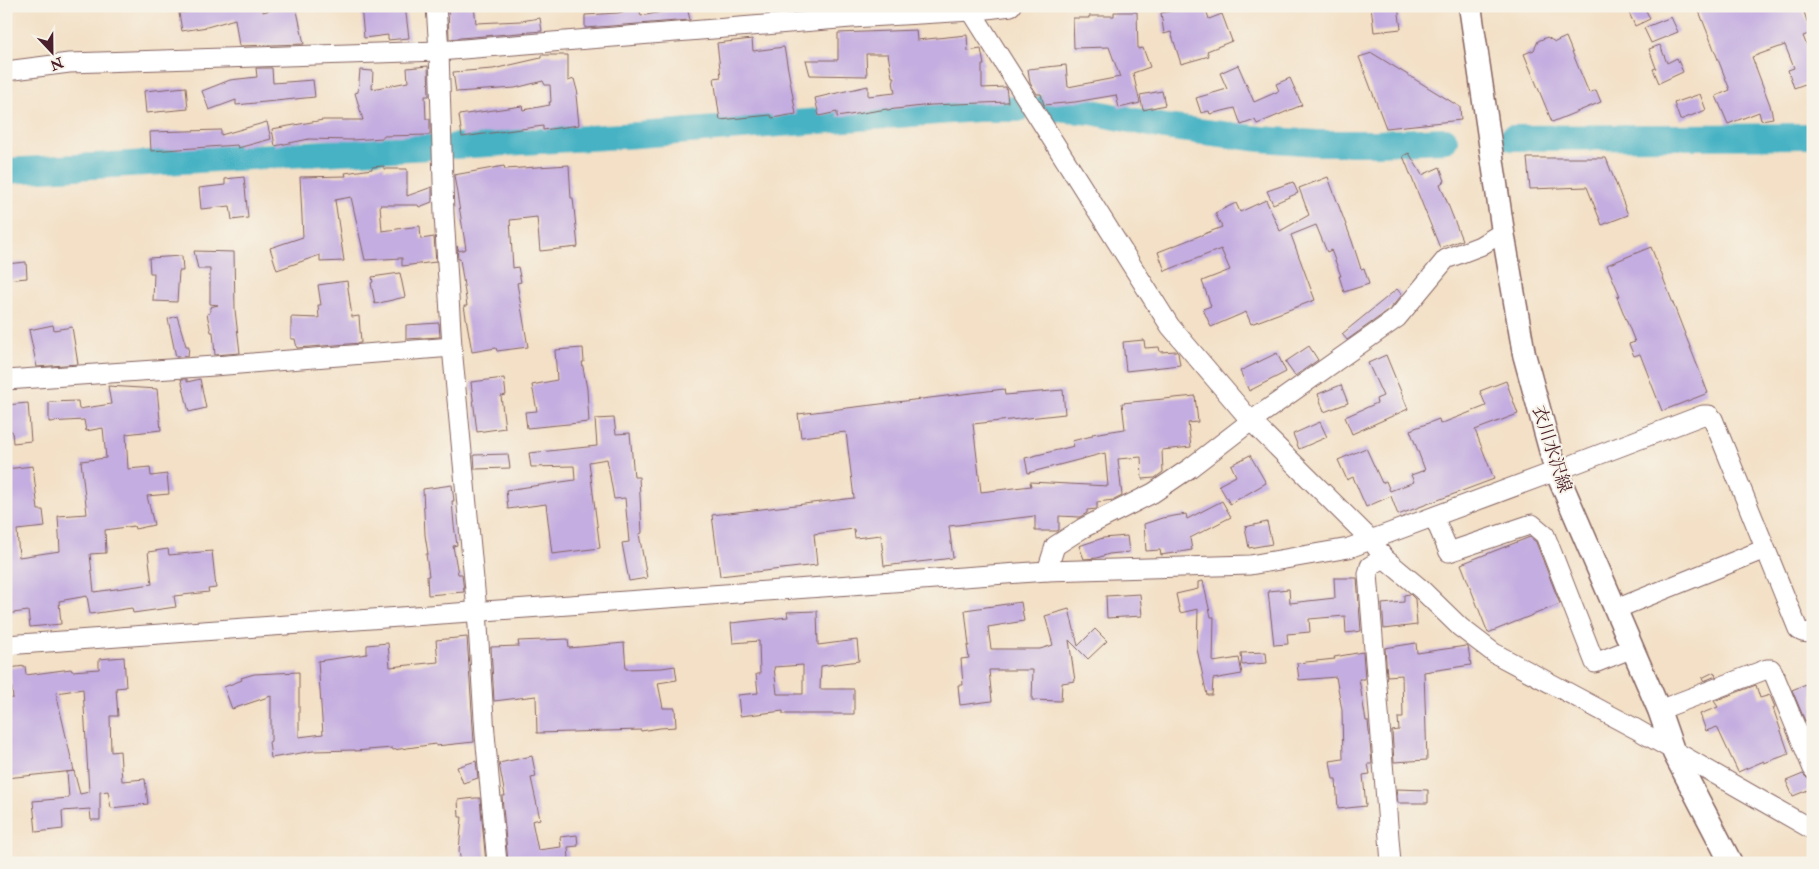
<svg xmlns="http://www.w3.org/2000/svg" width="1819" height="869" font-family="'IM FELL Double Pica','Noto Serif JP',serif">
  <rect width="100%" height="100%" fill="#f7f3e8"/>
  <filter id="ink" filterUnits="userSpaceOnUse"><feTurbulence type="fractalNoise" baseFrequency=".02" numOctaves="2"/><feDisplacementMap in="SourceGraphic" scale="10" xChannelSelector="R" yChannelSelector="G"/><feConvolveMatrix kernelMatrix="1 2 1 2 8 2 1 2 1" color-interpolation-filters="sRGB"/></filter>
  <filter id="wash" filterUnits="userSpaceOnUse"><feTurbulence type="fractalNoise" baseFrequency=".0096" numOctaves="4" result="noise"/><feDisplacementMap in="SourceGraphic" scale="20" xChannelSelector="R" yChannelSelector="G"/><feGaussianBlur stdDeviation="1.12" result="paint"/><feColorMatrix in="noise" values="0 0 0 0 0 0 0 0 0 0 0 0 0 0 0 0 0 1.4 0 .05"/><feComposite in="paint" operator="in"/></filter>
  <g filter="url(#wash)">
    <rect width="100%" height="100%" fill="#f3e0c6"/>
    <g fill="none" stroke-linecap="round" stroke-linejoin="round">
      <!-- river -->
      <g stroke="#46b2c4" stroke-width="26">
        <polyline points="1043,108 1092,112 1165,127 1261,139 1316,143 1376,143 1445,140"/>
        <polyline points="1512,138 1813,136"/>
        <polyline points="455,146 638,135 977,109 1018,109"/>
        <polyline points="6,171 429,147"/>
      </g>
    </g>
    <g id="blocks">
      <!-- building -->
      <g fill="#c4ade0" fill-rule="evenodd">
        <polygon points="206,6 262,6 263,12 286,6 296,6 304,44 239,46 235,19 207,27 182,31 179,13 207,8"/>
        <polygon points="361,6 405,6 409,38 388,40 388,35 364,38"/>
        <polygon points="448,6 474,6 476,23 521,21 540,18 542,31 449,39"/>
        <polygon points="1198,6 1205,6 1209,19 1222,14 1232,41 1207,51 1209,56 1181,64 1171,32 1164,34 1161,13"/>
        <polygon points="1371,6 1398,6 1401,29 1374,32"/>
        <polygon points="1626,6 1644,6 1650,19 1635,26"/>
        <polygon points="1697,6 1802,6 1811,33 1803,36 1813,61 1813,81 1794,88 1788,70 1794,68 1785,45 1752,57 1770,105 1773,118 1761,120 1759,112 1728,124 1716,96 1730,90"/>
        <polygon points="687,7 690,20 585,28 585,15 618,13 639,8 641,16"/>
        <polygon points="1114,12 1137,12 1138,49 1143,48 1150,67 1133,73 1140,103 1119,108 1116,95 1075,102 1044,105 1041,94 1037,94 1030,83 1028,69 1066,65 1068,87 1120,77 1109,47 1074,48 1073,18 1089,18 1089,16 1114,16"/>
        <polygon points="1671,17 1678,32 1651,43 1644,28"/>
        <polygon points="916,30 917,40 967,35 968,51 981,49 984,65 982,65 982,88 1006,87 1008,102 931,105 887,110 887,109 837,117 837,112 819,116 815,98 868,86 868,96 895,93 893,81 894,80 894,77 892,77 888,54 866,54 867,76 810,75 806,60 838,60 838,33"/>
        <polygon points="1547,37 1555,42 1566,37 1589,93 1596,90 1601,102 1552,122 1524,54 1534,50 1538,41"/>
        <polygon points="752,39 753,51 784,47 796,114 772,118 771,115 720,120 714,78 721,77 717,43"/>
        <polygon points="1660,45 1667,63 1677,58 1683,72 1659,83 1653,69 1656,68 1649,49"/>
        <polygon points="1372,53 1460,107 1461,120 1386,128 1359,57"/>
        <polygon points="541,55 568,55 568,81 574,79 578,94 576,95 579,125 543,130 543,126 462,137 459,115 522,106 523,110 550,105 549,102 551,102 550,85 545,85 543,81 515,88 456,92 453,72 493,69 541,58"/>
        <polygon points="1238,65 1254,102 1279,91 1276,84 1290,78 1302,105 1257,124 1255,120 1241,125 1235,108 1210,114 1209,111 1201,113 1196,98 1227,89 1220,73"/>
        <polygon points="428,66 429,96 425,96 426,119 430,119 430,135 383,136 383,138 351,140 309,139 275,146 272,129 323,120 363,120 355,93 358,92 360,70 373,71 372,89 408,82 407,68"/>
        <polygon points="256,68 272,68 273,83 313,80 315,97 236,105 236,100 209,110 202,91 230,80 257,77"/>
        <polygon points="186,87 188,109 146,113 144,91"/>
        <polygon points="1162,91 1165,105 1143,110 1140,95"/>
        <polygon points="1700,94 1706,110 1680,120 1674,103"/>
        <polygon points="267,122 271,139 238,148 237,145 151,151 150,132 221,130 221,135"/>
        <polygon points="1409,153 1422,175 1440,167 1445,181 1440,184 1462,240 1440,248 1403,156"/>
        <polygon points="1527,158 1606,158 1628,215 1602,225 1587,187 1530,189"/>
        <polygon points="569,165 571,198 573,198 578,247 540,251 537,217 510,220 513,268 518,267 521,282 517,283 528,347 497,351 496,348 472,352 464,306 467,306 460,259 458,259 457,246 459,251 466,249 454,175 504,166 505,169"/>
        <polygon points="384,166 384,169 407,169 407,196 432,187 432,202 419,207 418,205 380,205 382,231 420,226 421,239 434,237 436,262 402,266 402,258 365,260 351,197 335,200 344,261 320,262 320,255 277,270 270,248 303,237 300,177 346,176 345,173 372,169 372,167"/>
        <polygon points="244,177 248,218 232,220 230,206 201,209 199,188 225,185 225,179"/>
        <polygon points="1328,177 1352,241 1361,269 1364,268 1369,284 1344,292 1339,276 1341,276 1331,250 1327,252 1316,225 1291,235 1315,300 1251,324 1246,312 1211,327 1203,309 1211,306 1202,281 1230,270 1221,249 1165,271 1158,252 1222,227 1215,213 1236,203 1240,212 1266,200 1280,231 1309,215 1299,188"/>
        <polygon points="1293,182 1298,193 1273,204 1267,191"/>
        <polygon points="1651,247 1708,393 1662,411 1640,354 1634,356 1629,344 1635,342 1617,297 1620,296 1607,265"/>
        <polygon points="194,251 234,252 235,310 240,353 215,355 213,332 211,332 207,314 210,313 210,307 218,305 210,304 210,269 198,269"/>
        <polygon points="182,256 183,271 179,271 177,302 153,301 154,273 150,273 149,258"/>
        <polygon points="26,262 27,278 6,280 6,264"/>
        <polygon points="400,273 405,297 375,304 371,283 373,282 372,277"/>
        <polygon points="347,281 352,317 359,316 361,343 297,348 295,339 291,339 291,317 319,318 318,305 321,305 318,285"/>
        <polygon points="1397,289 1402,295 1389,310 1347,340 1342,334"/>
        <polygon points="177,316 186,346 189,346 188,356 176,357 168,319"/>
        <polygon points="439,323 440,337 406,339 406,325"/>
        <polygon points="53,325 54,330 72,327 78,364 37,367 29,330"/>
        <polygon points="1144,340 1145,348 1159,347 1160,352 1176,351 1178,353 1180,365 1126,371 1123,342"/>
        <polygon points="1309,346 1318,360 1295,376 1285,362"/>
        <polygon points="583,348 584,362 582,362 587,389 589,422 527,428 525,412 537,411 532,385 557,380 555,350"/>
        <polygon points="1277,353 1286,372 1249,391 1240,371"/>
        <polygon points="1386,355 1408,409 1352,434 1345,417 1377,403 1376,399 1383,396 1368,363"/>
        <polygon points="504,378 506,395 501,396 505,428 477,432 471,382"/>
        <polygon points="181,379 187,379 187,382 200,379 206,408 189,412"/>
        <polygon points="1506,381 1518,414 1475,430 1494,479 1398,515 1391,496 1366,507 1353,477 1347,480 1338,460 1366,448 1382,483 1386,481 1390,491 1414,482 1411,475 1425,470 1410,430 1439,419 1440,424 1486,406 1480,391"/>
        <polygon points="1341,385 1348,403 1324,412 1318,394"/>
        <polygon points="108,386 157,389 161,430 126,434 128,469 150,467 151,476 167,474 169,494 147,496 154,525 135,529 134,526 105,530 106,553 90,554 94,592 152,584 148,552 168,549 169,555 212,551 216,588 208,589 209,592 174,596 176,607 133,613 132,608 90,614 87,596 59,601 61,624 30,627 28,611 6,614 6,469 33,466 38,510 43,510 45,527 17,530 19,557 60,551 58,516 87,514 81,461 106,458 103,428 86,431 84,420 49,422 49,402 78,401 79,409 111,404"/>
        <polygon points="1004,389 1005,395 1063,390 1065,414 973,424 981,492 1031,486 1030,482 1108,486 1105,453 1028,473 1025,458 1074,446 1072,441 1092,436 1092,434 1125,429 1122,403 1195,396 1198,422 1188,423 1191,447 1162,450 1163,472 1155,478 1142,479 1141,457 1118,459 1122,496 1114,500 1097,502 1097,509 1087,510 1087,513 1080,517 1059,516 1059,530 1057,531 1035,531 1035,516 949,526 953,558 884,566 881,535 855,538 854,529 814,534 817,565 720,576 712,515 854,498 846,432 801,437 798,414"/>
        <polygon points="28,403 31,441 13,443 12,431 6,431 6,405"/>
        <polygon points="614,418 616,434 630,433 634,477 639,477 642,533 639,534 647,578 629,581 622,543 629,542 625,498 614,499 607,459 589,462 600,548 552,554 546,504 508,509 506,490 575,480 574,466 531,467 529,453 597,446 595,419"/>
        <polygon points="1320,422 1327,437 1299,449 1293,434"/>
        <polygon points="508,454 510,468 475,469 474,455"/>
        <polygon points="1250,455 1266,483 1230,504 1219,485 1236,476 1231,465"/>
        <polygon points="452,485 454,501 452,501 454,525 457,545 453,546 458,574 462,574 464,592 428,595 427,576 429,576 426,554 428,554 425,535 423,489"/>
        <polygon points="1222,501 1231,517 1190,538 1192,550 1161,555 1160,550 1146,551 1144,524 1162,518 1186,514 1187,519"/>
        <polygon points="1267,522 1272,544 1249,548 1245,527"/>
        <polygon points="1127,536 1129,552 1109,554 1097,558 1084,559 1079,546 1103,538"/>
        <polygon points="1530,537 1536,542 1560,604 1488,633 1461,564"/>
        <polygon points="1334,578 1357,578 1361,631 1346,633 1345,616 1309,619 1310,632 1287,634 1288,644 1274,645 1268,591 1289,589 1290,603 1335,598"/>
        <polygon points="1203,581 1211,617 1214,617 1213,662 1239,658 1242,674 1213,679 1212,695 1207,695 1197,649 1198,609 1180,613 1176,594 1198,589 1198,582"/>
        <polygon points="1140,594 1142,616 1107,618 1106,596"/>
        <polygon points="1410,594 1415,599 1417,625 1384,629 1382,604 1404,602 1404,595"/>
        <polygon points="1021,602 1024,621 988,627 991,649 1040,649 1053,645 1045,616 1069,609 1078,646 1095,629 1107,641 1088,659 1069,640 1075,681 1062,683 1061,701 1032,700 1033,670 989,670 992,701 960,705 958,685 963,685 961,659 969,658 967,646 969,646 965,610"/>
        <path d="M817 611 818 645 857 640 859 661 821 666 820 689H854V714H783V711L740 716 738 695 758 693 756 674H760L759 641 733 643 731 623 788 617 787 612ZM803 665V694H777L774 667Z"/>
        <polygon points="467,637 474,742 436,746 436,744 393,750 392,748 355,751 355,750 313,751 271,758 269,742 271,741 271,696 232,709 224,687 242,680 241,678 254,674 299,672 299,737 323,734 318,661 367,654 367,645 388,643 390,667 438,662 436,640"/>
        <polygon points="568,639 569,648 624,643 626,669 662,668 675,666 677,680 658,683 663,708 675,708 676,727 660,728 641,731 641,730 537,733 536,696 494,701 491,647 519,646 518,641"/>
        <polygon points="1416,643 1417,653 1466,646 1468,647 1471,665 1424,672 1427,760 1394,762 1392,731 1399,730 1398,718 1403,718 1402,675 1387,676 1385,648"/>
        <polygon points="1266,652 1267,663 1242,665 1241,653"/>
        <polygon points="1363,652 1365,679 1359,679 1366,721 1368,721 1372,764 1368,764 1370,774 1363,775 1366,806 1338,809 1336,779 1333,779 1330,761 1343,759 1342,710 1336,677 1299,680 1297,663 1335,659 1334,657"/>
        <polygon points="124,657 126,687 116,688 118,716 110,716 111,752 120,751 122,781 145,779 148,804 111,808 108,791 100,792 100,820 91,820 90,809 62,811 63,829 36,832 33,801 69,798 67,772 74,771 80,794 89,792 83,689 56,693 74,771 6,778 6,699 13,698 9,668 25,666 26,675 71,669 72,671 99,669 99,659"/>
        <polygon points="1714,672 1716,676 1704,681 1702,678"/>
        <polygon points="1813,681 1813,717 1805,721 1792,690"/>
        <polygon points="1756,685 1760,698 1770,695 1775,707 1773,708 1789,754 1764,763 1764,761 1738,772 1717,727 1706,731 1700,714 1718,707 1714,701"/>
        <polygon points="532,756 536,777 531,778 540,819 532,821 538,850 561,847 560,837 577,835 578,846 568,847 569,859 508,863 502,796 505,796 499,763"/>
        <polygon points="476,761 478,778 463,783 457,767"/>
        <polygon points="1803,774 1807,778 1813,780 1813,788 1793,796 1786,781"/>
        <polygon points="1396,789 1428,790 1428,803 1398,803"/>
        <polygon points="475,798 480,798 486,863 461,863 459,851 462,817 459,817 458,800"/>
      </g>
    </g>
  </g>
  <g filter="url(#ink)">
    <use href="#blocks" fill-opacity="0" stroke="#856361" stroke-width="1"/>
    <g fill="none" stroke-linecap="round" stroke-linejoin="round">
      <!-- minor casing -->
      <g stroke="#856361" stroke-width="21">
        <g id="minor">
          <polyline points="436,6 439,51 444,214 452,347 477,611 485,734 497,863"/>
          <polyline points="968,6 1170,326 1251,421 1371,540 1384,558 1421,589 1460,627 1494,653 1636,729 1813,830"/>
          <polyline points="6,71 69,63 439,51 851,18 971,11 1011,6"/>
          <polyline points="6,380 214,366 452,347"/>
          <polyline points="1434,517 1449,552 1532,524 1545,535 1595,663 1633,648"/>
          <polyline points="1384,558 1370,566 1368,574 1391,863"/>
          <polyline points="1047,571 1055,546 1083,528 1153,493 1190,468 1251,421 1397,318 1446,259 1480,246 1503,232"/>
          <polyline points="1616,609 1765,549"/>
          <path d="M6 645 1047 571 1250 565 1349 548 1556 471 1703 415H1709L1713 419 1798 629C1803 634 1807 633 1813 631"/>
          <polyline points="1659,710 1767,669 1771,669 1773,672 1813,769"/>
        </g>
      </g>
      <!-- major casing -->
      <g stroke="#856361" stroke-width="25">
        <polyline id="major" points="1470,6 1503,232 1524,354 1556,471 1659,710 1674,753 1731,863"/>
      </g>
      <!-- minor -->
      <use href="#minor" stroke="#fff" stroke-width="19"/>
      <!-- major -->
      <use href="#major" stroke="#fff" stroke-width="22"/>
    </g>
  </g>
  <g text-anchor="middle" stroke-width="4" stroke-linejoin="round" paint-order="stroke">
    <!-- street labels -->
    <g font-size="18" fill="#4a1f2b" stroke="#f7f3e8">
      <text transform="translate(1552 449) rotate(72)" y="6">衣川水沢線</text>
    </g>
  </g>
  <!-- margin -->
  <rect width="1819" height="869" fill="none" stroke="#f7f3e8" stroke-width="25"/>
  <!-- north arrow -->
  <g transform="translate(52 52) rotate(158)" stroke="#f7f3e8" stroke-width="4" paint-order="stroke">
  <path d="M0-4L9 19L0 12L-9 19Z" fill="#4a1f2b"/>
  <text y="-8" font-size="14" font-weight="bold" text-anchor="middle" fill="#4a1f2b">N</text>
  </g>
</svg>
